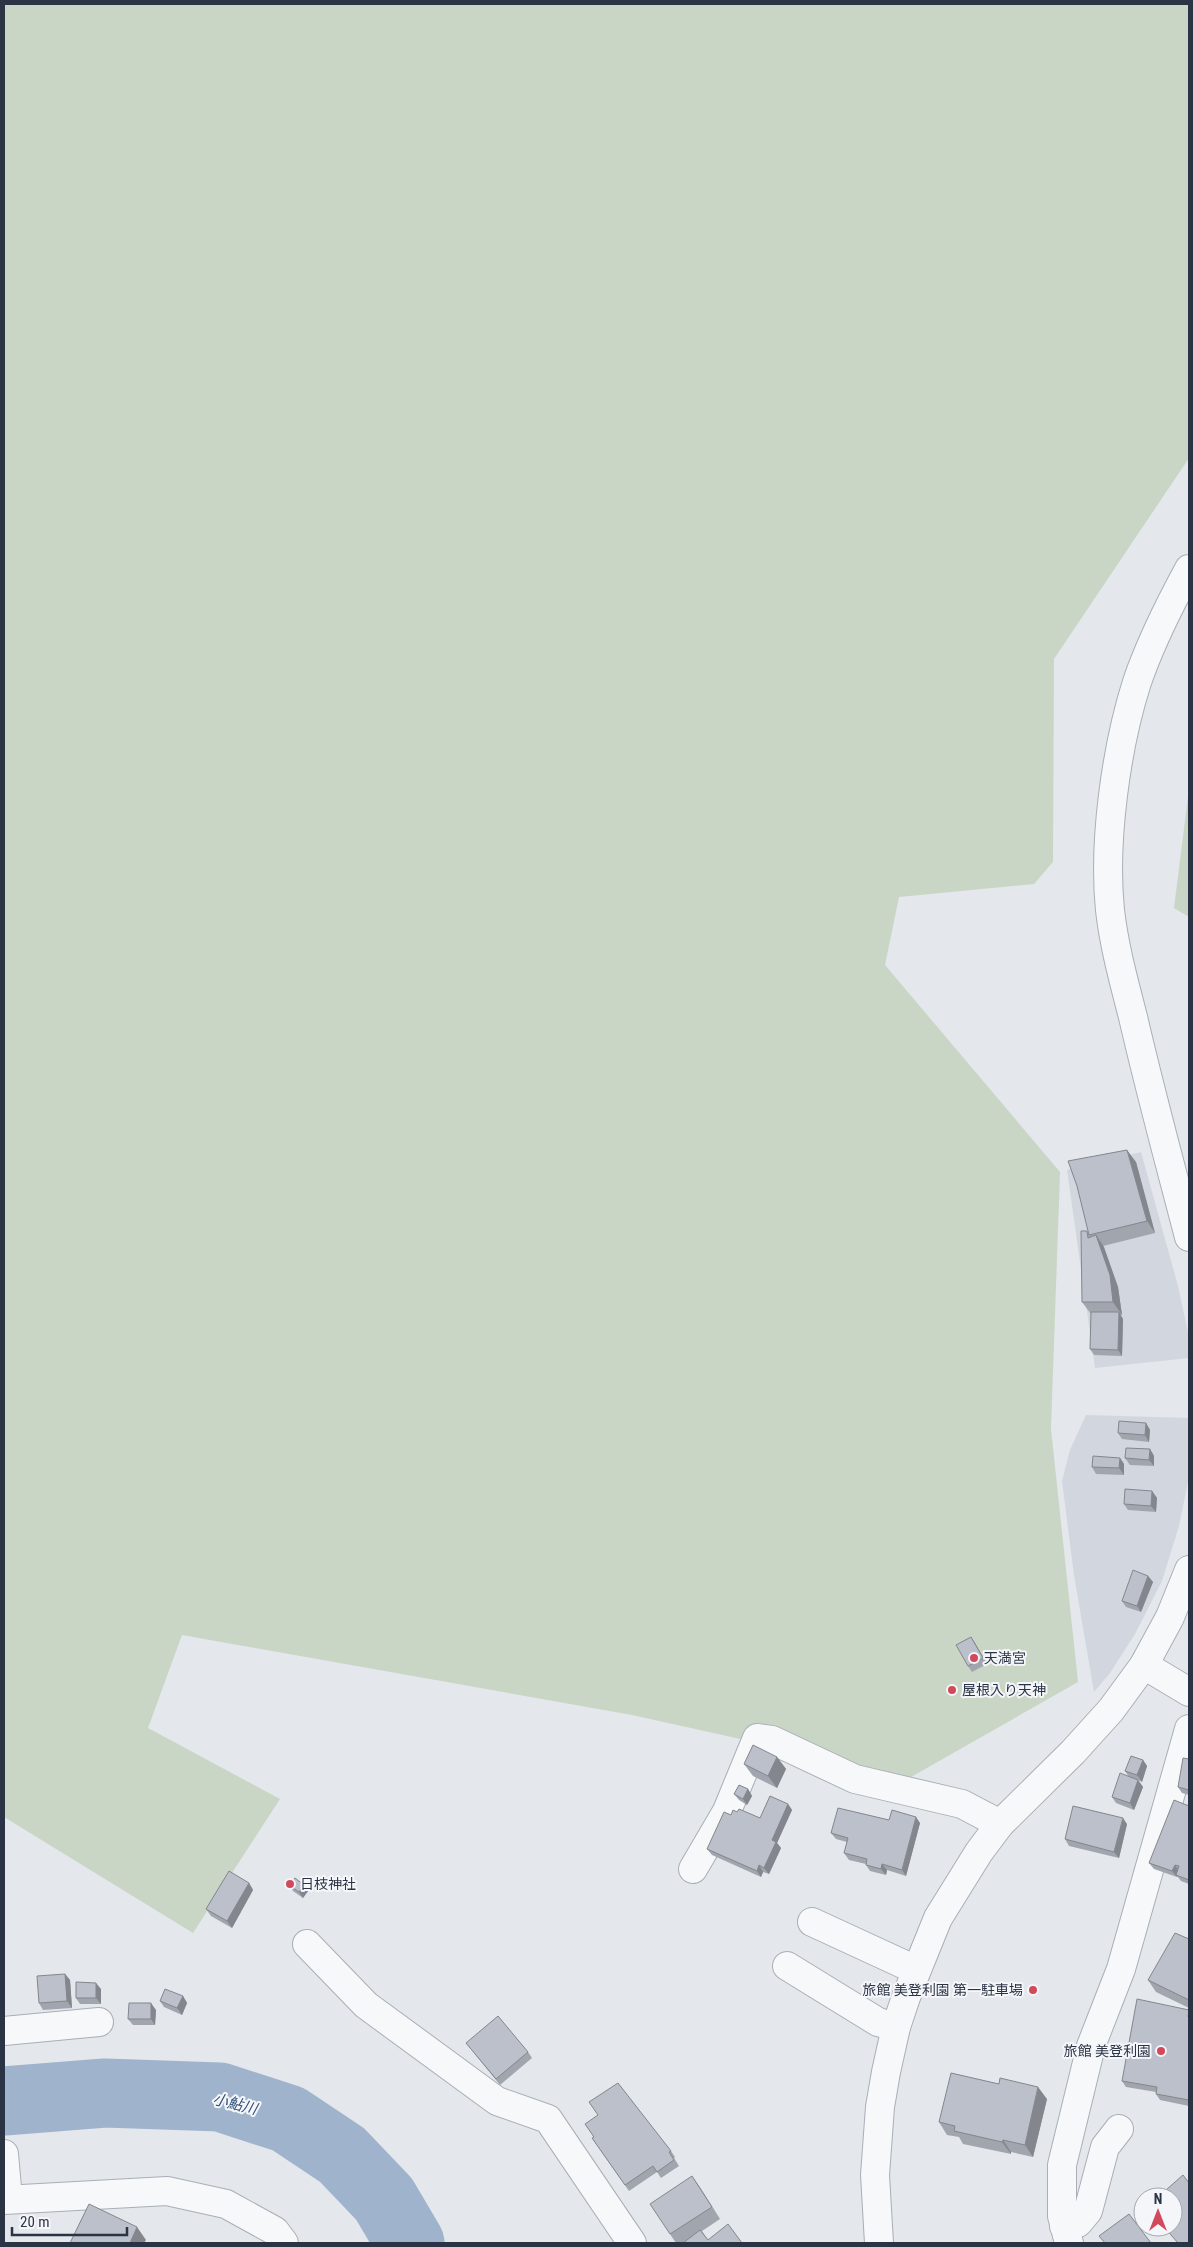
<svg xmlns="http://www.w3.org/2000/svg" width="1193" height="2247" font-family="'Roboto Condensed','Noto Sans JP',sans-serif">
  <rect width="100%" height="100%" fill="#e4e7ec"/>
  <!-- built -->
  <g fill="#d2d6de">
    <polygon points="1141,1152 1178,1286 1189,1337 1189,1358 1095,1368 1067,1170"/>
    <polygon points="1086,1415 1189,1418 1189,1477 1179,1526 1162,1581 1135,1634 1110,1673 1094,1692 1074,1575 1062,1481 1070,1450"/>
  </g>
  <!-- green -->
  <g fill="#c9d6c5">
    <polygon points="4,4 1189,4 1189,458 1054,659 1053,862 1034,884 899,897 885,965 1060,1172 1051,1429 1078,1682 911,1777 632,1715 182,1635 148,1728 280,1799 193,1933 4,1817"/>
    <polygon points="1189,789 1189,917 1174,908"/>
  </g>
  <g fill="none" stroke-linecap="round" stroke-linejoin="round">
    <!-- river -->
    <polyline stroke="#9fb4cc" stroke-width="69" points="4,2101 105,2093 220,2097 288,2119 342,2155 384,2199 410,2243"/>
    <!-- minor casing -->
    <g stroke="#a9aeb7" stroke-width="30">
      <g id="minor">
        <path d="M1189 569C1170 604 1150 644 1137 682 1116 748 1103 842 1110 910 1114 946 1124 982 1133 1017 1150 1091 1170 1164 1189 1237"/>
        <polyline points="1144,1665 1189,1692"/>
        <polyline points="693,1869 727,1811 757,1738 772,1740 855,1779 962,1804 1000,1824"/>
        <polyline points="812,1922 916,1970"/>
        <polyline points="307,1944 366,2005 497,2101 548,2119 632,2243"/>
        <polyline points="787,1966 878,2022 896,2027"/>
        <polyline points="4,2031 99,2022"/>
        <polyline points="4,2154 8,2199"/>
        <polyline points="4,2200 167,2191 226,2204 275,2231 284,2243"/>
        <polyline points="1064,2226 1078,2223 1088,2211 1105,2147 1119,2129"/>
        <polyline points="879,2243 875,2175 880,2107 886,2072 896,2027 906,1997 938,1918 979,1852 1000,1824 1073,1752 1111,1710 1144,1665 1170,1617 1189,1570"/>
        <polyline points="1069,2243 1062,2216 1062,2165 1091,2046 1121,1969 1189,1729"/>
      </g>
    </g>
    <!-- minor -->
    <use href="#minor" stroke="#f7f8fa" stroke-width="28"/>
  </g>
  <!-- wall -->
  <g fill="#a1a5ae">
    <polygon points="1136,1162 1155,1233 1103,1246 1118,1287 1122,1315 1120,1315 1123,1319 1122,1356 1094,1355 1090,1349 1091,1314 1082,1302 1087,1231 1089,1234"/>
    <polygon points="1146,1423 1150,1430 1149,1442 1122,1439 1118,1433"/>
    <polygon points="1150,1449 1154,1456 1154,1466 1130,1465 1125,1458"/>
    <polygon points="1120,1458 1124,1464 1124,1475 1096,1474 1092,1467"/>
    <polygon points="1152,1491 1157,1498 1156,1512 1128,1510 1124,1504"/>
    <polygon points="1148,1576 1153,1582 1141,1612 1126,1607 1122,1601"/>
    <polygon points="971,1637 987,1664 972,1672 968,1666"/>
    <polygon points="777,1757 786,1769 777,1788 753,1776 744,1764"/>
    <polygon points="1189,1759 1189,1795 1182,1793 1178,1787"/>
    <polygon points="1143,1760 1147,1766 1142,1782 1138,1780 1143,1787 1134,1810 1116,1803 1112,1797 1129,1777 1125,1771"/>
    <polygon points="748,1789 752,1796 747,1805 739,1800 734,1794"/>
    <polygon points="788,1804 792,1810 777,1843 781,1848 769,1874 763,1872 761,1877 712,1855 707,1849 731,1815 737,1812 760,1818"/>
    <polygon points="1189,1806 1189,1884 1181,1881 1177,1876 1177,1877 1154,1869 1149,1863"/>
    <polygon points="889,1820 920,1823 906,1876 887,1870 886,1875 870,1871 866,1865 866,1864 849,1860 844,1853 847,1842 836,1839 831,1833"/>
    <polygon points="1127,1824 1119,1858 1069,1846 1065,1839"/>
    <polygon points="249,1883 253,1890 232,1928 211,1916 206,1909"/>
    <polygon points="289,1885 308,1891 303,1898 293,1891"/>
    <polygon points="1189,1939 1189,2008 1156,1992 1148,1980"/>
    <polygon points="65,1974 70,1980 72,2008 43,2010 39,2003"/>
    <polygon points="101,1989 101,2004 80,2004 76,1998"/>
    <polygon points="183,1996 187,2003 182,2015 164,2007 160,2001"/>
    <polygon points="156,2010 155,2025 133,2025 128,2019"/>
    <polygon points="1189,2010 1189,2106 1160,2100 1156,2094 1156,2092 1126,2087 1122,2081"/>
    <polygon points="466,2043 528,2052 532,2058 500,2085"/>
    <polygon points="1047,2099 1033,2157 1011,2152 1011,2154 963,2144 959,2137 947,2135 939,2122"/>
    <polygon points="592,2138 671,2151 675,2157 674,2158 679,2166 661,2178 657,2172 629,2191"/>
    <polygon points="692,2176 720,2219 702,2231 708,2240 742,2243 676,2243 670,2234"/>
  </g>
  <!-- shaded-wall -->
  <g fill="#83868d">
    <polygon points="1127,1150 1136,1162 1155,1233 1147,1221"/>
    <polygon points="1096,1235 1104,1247 1118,1287 1122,1315 1113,1302"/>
    <polygon points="1119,1312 1123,1319 1122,1356 1118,1350"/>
    <polygon points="1146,1423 1150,1430 1149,1442 1145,1435"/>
    <polygon points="1150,1449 1154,1456 1154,1466 1149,1460"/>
    <polygon points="1120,1458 1124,1464 1124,1475 1119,1468"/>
    <polygon points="1152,1491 1157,1498 1156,1512 1151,1506"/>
    <polygon points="1148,1576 1153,1582 1141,1612 1137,1606"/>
    <polygon points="971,1637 975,1643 987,1664 983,1658"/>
    <polygon points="777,1757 786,1769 777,1788 768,1776"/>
    <polygon points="1143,1760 1147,1766 1142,1782 1137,1775"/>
    <polygon points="1138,1780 1143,1787 1134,1810 1130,1803"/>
    <polygon points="748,1789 752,1796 747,1805 743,1799"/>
    <polygon points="788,1804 792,1810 777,1843 781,1848 769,1874 764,1868 772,1840"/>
    <polygon points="916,1817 920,1823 906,1876 902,1870"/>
    <polygon points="1123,1818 1127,1824 1119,1858 1114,1852"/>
    <polygon points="882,1864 887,1870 886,1875 881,1869"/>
    <polygon points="759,1865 763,1872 761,1877 757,1871"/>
    <polygon points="1175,1865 1179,1871 1177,1877 1172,1871"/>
    <polygon points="249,1883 253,1890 232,1928 227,1921"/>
    <polygon points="304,1885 308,1891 303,1898 299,1892"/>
    <polygon points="65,1974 70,1980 72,2008 67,2001"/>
    <polygon points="96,1983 101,1989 101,2004 96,1998"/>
    <polygon points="183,1996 187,2003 182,2015 177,2008"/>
    <polygon points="151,2003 156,2010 155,2025 151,2019"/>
    <polygon points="1038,2087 1047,2099 1033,2157 1025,2145"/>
    <polygon points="1003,2140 1011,2152 1011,2154 1002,2142"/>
    <polygon points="692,2176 701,2189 720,2219 712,2207"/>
    <polygon points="137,2227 146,2240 144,2243 130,2243"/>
  </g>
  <!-- building -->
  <g fill="#bbc0ca" stroke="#83868d">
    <polygon points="1127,1150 1147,1221 1089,1235 1077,1186 1068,1161"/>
    <polygon points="1081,1231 1087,1231 1088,1238 1096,1235 1110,1275 1113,1302 1082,1302"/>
    <polygon points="1091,1312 1119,1312 1118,1350 1090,1349"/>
    <polygon points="1119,1421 1146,1423 1145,1435 1118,1433"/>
    <polygon points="1126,1448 1150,1449 1149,1460 1125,1458"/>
    <polygon points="1093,1456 1120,1458 1119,1468 1092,1467"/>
    <polygon points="1125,1489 1152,1491 1151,1506 1124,1504"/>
    <polygon points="1133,1570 1148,1576 1137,1606 1122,1601"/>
    <polygon points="971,1637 983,1658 968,1666 956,1645"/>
    <polygon points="753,1745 777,1757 768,1776 744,1764"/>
    <polygon points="1131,1756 1143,1760 1137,1775 1125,1771"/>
    <polygon points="1183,1758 1189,1759 1189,1790 1178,1787"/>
    <polygon points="1120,1773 1138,1780 1130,1803 1112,1797"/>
    <polygon points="739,1785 748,1789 743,1799 734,1794"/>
    <polygon points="770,1796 788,1804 772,1840 776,1842 764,1868 759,1865 757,1871 707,1849 724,1812 731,1815 733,1810 737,1812 739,1809 760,1818"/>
    <polygon points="1174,1800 1189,1806 1189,1880 1176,1875 1179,1866 1175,1865 1172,1871 1149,1863"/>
    <polygon points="1073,1806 1123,1818 1114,1852 1065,1839"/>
    <polygon points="838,1808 889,1820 892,1810 916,1817 902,1870 882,1864 881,1869 866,1865 867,1859 844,1853 848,1838 831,1833"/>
    <polygon points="229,1871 249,1883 227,1921 206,1909"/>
    <polygon points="295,1878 304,1885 299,1892 289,1885"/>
    <polygon points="1175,1933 1189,1939 1189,2000 1148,1980"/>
    <polygon points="65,1974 67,2001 39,2003 37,1976"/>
    <polygon points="76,1982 96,1983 96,1998 76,1998"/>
    <polygon points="165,1989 183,1996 177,2008 160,2001"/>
    <polygon points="1137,1999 1189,2010 1188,2017 1189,2017 1189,2100 1156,2094 1157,2087 1122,2081"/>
    <polygon points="129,2003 151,2003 151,2019 128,2019"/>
    <polygon points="498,2016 528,2052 496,2079 466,2043"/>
    <polygon points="951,2073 999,2084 1000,2078 1038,2087 1025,2145 1003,2140 1002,2142 954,2131 955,2126 939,2122"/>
    <polygon points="618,2083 671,2151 669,2152 674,2160 657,2172 653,2166 625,2185 592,2138 594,2137 585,2124 598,2115 589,2102"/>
    <polygon points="1183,2175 1189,2183 1189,2243 1178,2243 1164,2227 1173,2227 1173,2197 1158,2197"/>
    <polygon points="692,2176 712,2207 670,2234 650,2204"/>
    <polygon points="89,2204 137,2227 130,2243 70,2243"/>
    <polygon points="1129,2214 1151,2243 1105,2243 1099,2236"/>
    <polygon points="728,2224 742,2243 683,2243 700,2230 708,2240"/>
  </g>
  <!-- markers -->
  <g fill="#d1495b" stroke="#f4f6f9" stroke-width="2">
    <circle cx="974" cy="1658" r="5"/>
    <circle cx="952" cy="1690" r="5"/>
    <circle cx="290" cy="1884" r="5"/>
    <circle cx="1033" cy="1990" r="5"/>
    <circle cx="1161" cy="2051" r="5"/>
  </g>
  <g text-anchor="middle" stroke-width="4" stroke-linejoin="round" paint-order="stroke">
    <!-- poi labels -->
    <g font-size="14" fill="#2b3445" stroke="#f4f6f9" text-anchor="start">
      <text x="984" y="1663">天満宮</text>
      <text x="962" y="1695">屋根入り天神</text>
      <text x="300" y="1889">日枝神社</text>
      <text x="1023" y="1995" text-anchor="end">旅館 美登利園 第一駐車場</text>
      <text x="1151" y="2056" text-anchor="end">旅館 美登利園</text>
    </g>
    <!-- water labels -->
    <g font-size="15" font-style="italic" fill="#34527a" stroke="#f4f6f9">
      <text transform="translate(235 2104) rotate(14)" y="5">小鮎川</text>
    </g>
  </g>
  <!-- border -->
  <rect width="1193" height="2247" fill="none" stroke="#2b3445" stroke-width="10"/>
  <!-- north arrow -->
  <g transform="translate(1158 2212)"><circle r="24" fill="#f4f6f9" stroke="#a4a8b1"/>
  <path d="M0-4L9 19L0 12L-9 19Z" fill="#d1495b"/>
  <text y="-8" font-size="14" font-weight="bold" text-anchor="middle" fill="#2b3445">N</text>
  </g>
  <!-- scale -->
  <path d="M12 2227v8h115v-8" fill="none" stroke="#2b3445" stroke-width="2.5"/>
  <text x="20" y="2227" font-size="15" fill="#2b3445" stroke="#f4f6f9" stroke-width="4" paint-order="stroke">20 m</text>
</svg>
